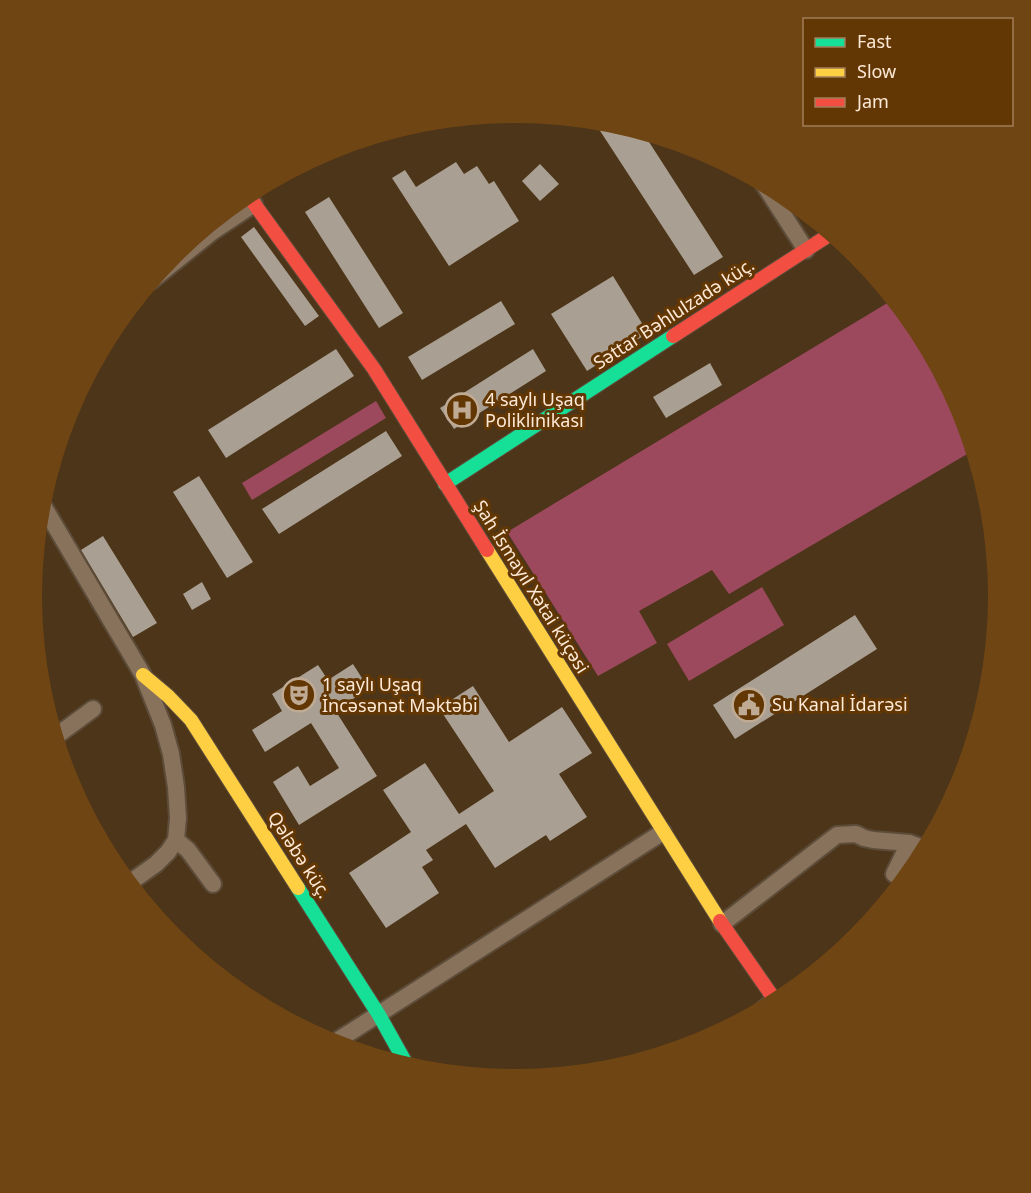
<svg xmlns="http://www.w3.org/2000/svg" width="1031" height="1193" font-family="'Noto Sans',sans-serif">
  <rect width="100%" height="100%" fill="#4d3519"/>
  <!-- green -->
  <g fill="#9c495e">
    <polygon points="894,299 918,328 963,412 974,450 729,594 712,570 639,611 657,643 598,676 507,532"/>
    <polygon points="376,401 386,418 252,500 242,483"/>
    <polygon points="762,587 784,625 689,681 667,644"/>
  </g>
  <!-- building -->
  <g fill="#a99f92">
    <polygon points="593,120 610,122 642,131 723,257 694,275"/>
    <polygon points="456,162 464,174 477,166 489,184 494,181 519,221 449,266 392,178 405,170 416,187"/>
    <polygon points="540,164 559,184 540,201 522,181"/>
    <polygon points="329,197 403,313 379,328 305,212"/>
    <polygon points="254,227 319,316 305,326 241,237"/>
    <polygon points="613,276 648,333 587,371 551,314"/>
    <polygon points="501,301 515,324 422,380 408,357"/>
    <polygon points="336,349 354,376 226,458 208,430"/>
    <polygon points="533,349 546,371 454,429 440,408"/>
    <polygon points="710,363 722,385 666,418 653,397"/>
    <polygon points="386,431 402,456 279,534 262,509"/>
    <polygon points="199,476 253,562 227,578 173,492"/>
    <polygon points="103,536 157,623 133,637 81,550"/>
    <polygon points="202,582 211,599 192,610 183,594"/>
    <polygon points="855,615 877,649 735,739 713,705"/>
    <polygon points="353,664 369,689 335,710 377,776 299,825 273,782 298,766 310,786 339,768 311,723 265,752 252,730 282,711 272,694 318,665 328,680"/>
    <polygon points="473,686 509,742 562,707 592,753 559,774 587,817 550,841 546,835 495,868 466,824 426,850 433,860 422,867 439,893 386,928 349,873 411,832 383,790 425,763 459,814 494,791 439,708"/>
  </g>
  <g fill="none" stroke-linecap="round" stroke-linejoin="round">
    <!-- street casing -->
    <g stroke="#5d4c3a" stroke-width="20">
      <g id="street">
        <polyline points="763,183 806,250"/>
        <polyline points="151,281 212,232 254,204"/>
        <polyline points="41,502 143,675 163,725 171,754 176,787 178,818 176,840 168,852 156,864 128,884"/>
        <polyline points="55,737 93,709"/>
        <polyline points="176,840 188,850 213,884"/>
        <polyline points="894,874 909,843"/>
        <polyline points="722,924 837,835 856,834 864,838 873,840 909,843 926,849"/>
        <polyline points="759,1013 775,1000"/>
        <polyline points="332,1044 663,832"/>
      </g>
    </g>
    <!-- fast casing -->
    <g stroke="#5d4c3a" stroke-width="16">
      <g id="fast">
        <polyline points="445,484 673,336"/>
        <polyline points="298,888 379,1015 408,1067"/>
      </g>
    </g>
    <!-- slow casing -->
    <g stroke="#5d4c3a" stroke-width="16">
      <g id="slow">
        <polyline points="487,550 720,921"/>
        <polyline points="143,675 168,696 191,720 298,888"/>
      </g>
    </g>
    <!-- jam casing -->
    <g stroke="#5d4c3a" stroke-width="16">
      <g id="jam">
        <polyline points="247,194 374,369 487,550"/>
        <polyline points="673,336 832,233"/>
        <polyline points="720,921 777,1003"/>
      </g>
    </g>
    <!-- street -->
    <use href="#street" stroke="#88725b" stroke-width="16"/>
    <!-- fast -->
    <use href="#fast" stroke="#16e098" stroke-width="14"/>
    <!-- slow -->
    <use href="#slow" stroke="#ffcf43" stroke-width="14"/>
    <!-- jam -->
    <use href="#jam" stroke="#f24e42" stroke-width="14"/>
  </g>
  <!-- icons -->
  <defs>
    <g id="hospital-ring" transform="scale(1.725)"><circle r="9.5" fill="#633703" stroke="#bfaa94" stroke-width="1.5"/><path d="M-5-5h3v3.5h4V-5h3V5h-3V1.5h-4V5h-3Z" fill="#bfaa94"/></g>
    <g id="theatre-ring" transform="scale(1.725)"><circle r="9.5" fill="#633703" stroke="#bfaa94" stroke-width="1.5"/><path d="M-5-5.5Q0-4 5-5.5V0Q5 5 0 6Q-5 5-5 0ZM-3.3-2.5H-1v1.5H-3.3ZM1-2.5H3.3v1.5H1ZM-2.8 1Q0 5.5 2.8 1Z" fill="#bfaa94"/></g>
    <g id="civic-ring" transform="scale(1.725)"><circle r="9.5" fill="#633703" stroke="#bfaa94" stroke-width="1.5"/><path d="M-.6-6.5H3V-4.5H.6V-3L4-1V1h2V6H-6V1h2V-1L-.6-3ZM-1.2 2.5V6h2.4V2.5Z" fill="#bfaa94"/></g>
  </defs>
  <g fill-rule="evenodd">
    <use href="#hospital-ring" x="462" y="410"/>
    <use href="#theatre-ring" x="299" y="695"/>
    <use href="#civic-ring" x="749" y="705"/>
  </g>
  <g text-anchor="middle" stroke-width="6" stroke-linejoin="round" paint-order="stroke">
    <!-- street labels -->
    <g font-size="18" fill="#fde9d7" stroke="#633703">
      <text transform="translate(674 314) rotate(-33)" y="6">Səttar Bəhlulzadə küç.</text>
      <text transform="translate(531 587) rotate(58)" y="6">Şah İsmayıl Xətai küçəsi</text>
      <text transform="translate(299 855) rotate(57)" y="6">Qələbə küç.</text>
    </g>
    <!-- poi labels -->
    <g font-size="18" fill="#fde9d7" stroke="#633703" text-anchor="start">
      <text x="485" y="406">4 saylı Uşaq<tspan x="485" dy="21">Poliklinikası</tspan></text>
      <text x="322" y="691">1 saylı Uşaq<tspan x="322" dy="21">İncəsənət Məktəbi</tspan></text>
      <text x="772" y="711">Su Kanal İdarəsi</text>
    </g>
  </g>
  <!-- crop -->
  <path d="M0 0H1031V1193H0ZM42 596a473 473 0 1 1 946 0a473 473 0 1 1-946 0Z" fill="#6f4514" fill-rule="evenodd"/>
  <!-- legend -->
  <rect x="803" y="18" width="210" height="108" fill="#633703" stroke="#a17e58" stroke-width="1.5"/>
  <rect x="815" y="38" width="30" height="9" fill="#16e098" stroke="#a17e58" stroke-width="1.5"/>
  <text x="857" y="48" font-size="18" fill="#fde9d7">Fast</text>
  <rect x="815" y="68" width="30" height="9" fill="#ffcf43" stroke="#a17e58" stroke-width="1.5"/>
  <text x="857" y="78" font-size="18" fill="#fde9d7">Slow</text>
  <rect x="815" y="98" width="30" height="9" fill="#f24e42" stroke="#a17e58" stroke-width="1.5"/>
  <text x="857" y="108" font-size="18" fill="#fde9d7">Jam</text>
</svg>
